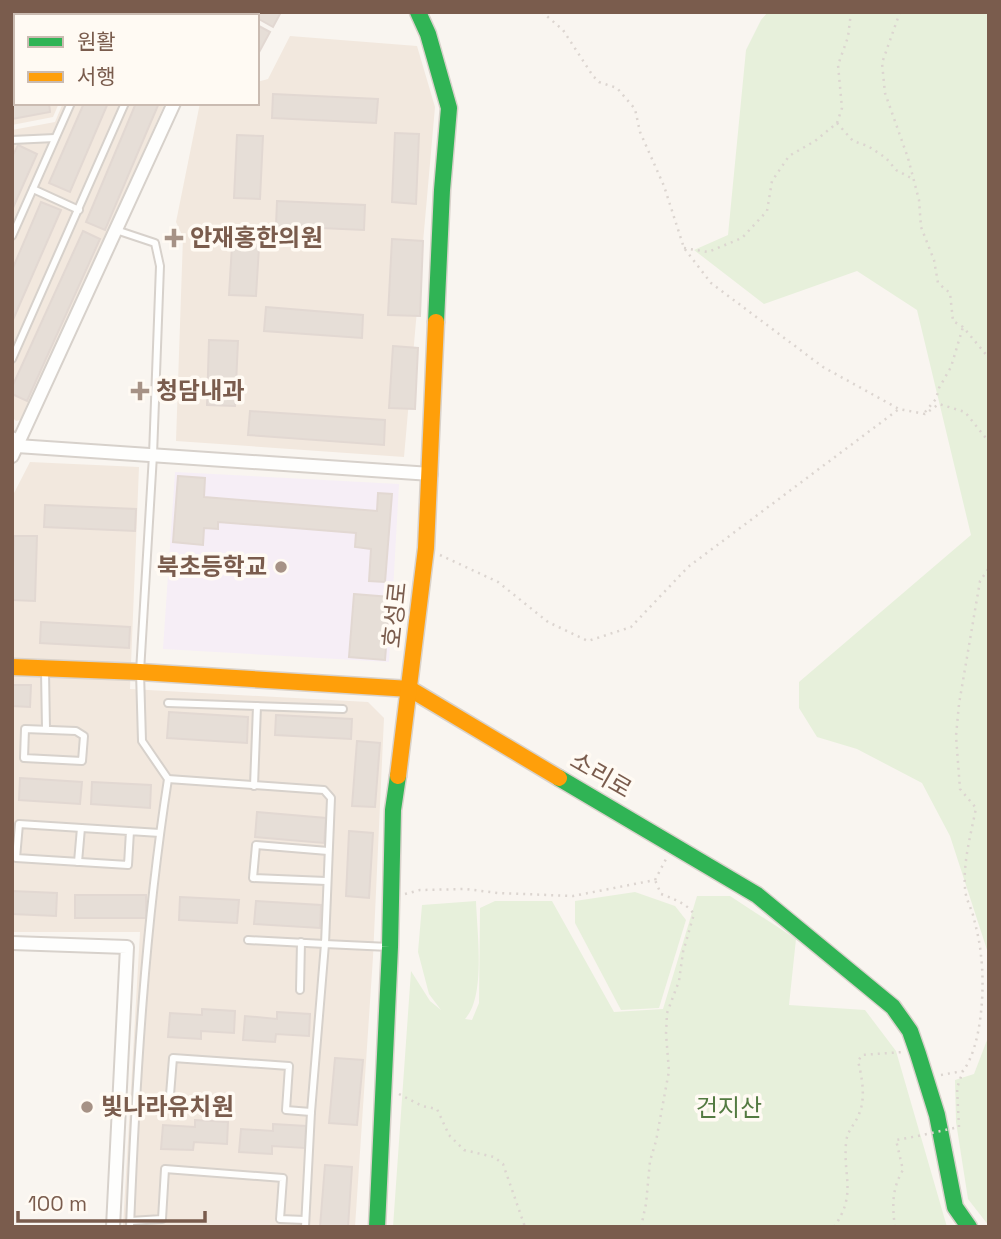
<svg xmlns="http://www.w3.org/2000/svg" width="1001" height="1239" font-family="'Space Grotesk','Noto Sans KR',sans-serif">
  <rect width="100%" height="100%" fill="#f9f5f0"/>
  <!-- residential -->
  <g fill="#f2e8de">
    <polygon points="12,12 97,12 96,16 16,16 16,103 59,103 53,117 12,125"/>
    <polygon points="290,36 417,46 435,107 404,457 176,441 183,237 176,222 200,103 257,103 257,82 268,79"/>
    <polygon points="63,103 165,103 24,419 16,421 12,417 12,130 55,122"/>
    <polygon points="30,462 139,467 130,689 368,702 384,718 373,957 355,1227 123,1227 140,932 12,932 12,497"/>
  </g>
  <!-- education -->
  <polygon fill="#f6eef6" points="175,472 399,484 389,662 163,649"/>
  <!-- green -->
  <g fill="#e7f0db">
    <polygon points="768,12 989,12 989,956 950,836 922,783 857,749 817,737 799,708 799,682 971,535 917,310 857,271 764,304 694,250 728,235 746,50 761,20"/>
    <polygon points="635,892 675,906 686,920 659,1008 621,1010 575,923 575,901"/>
    <path d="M697 896H730L796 939 789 1005 865 1010 896 1051 947 1227H393L411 971 430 1001 441 1010 429 994 418 952 422 905 476 901C477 932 486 997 465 1019L472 1020 479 1003 480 908 495 901H552L614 1012 663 1009Z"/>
    <polygon points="989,1035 989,1226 968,1199 956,1122 955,1080 974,1074"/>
  </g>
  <!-- building -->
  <g fill="#e6ded7" stroke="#e2d8d2" stroke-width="2">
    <polygon points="42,12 84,12 79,16 38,16"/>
    <polygon points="246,12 281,12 273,27 257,18 257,16"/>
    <polygon points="257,25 270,32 257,56"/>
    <polygon points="12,93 16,93 16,103 49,103 50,112 12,119"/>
    <polygon points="273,94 378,99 376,123 272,118"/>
    <polygon points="84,103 108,103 70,192 49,183"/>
    <polygon points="136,103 159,103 105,230 86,222"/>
    <polygon points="395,133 419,134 416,204 392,202"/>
    <polygon points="237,135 263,136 260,199 234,198"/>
    <polygon points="18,145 37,154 12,210 12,157"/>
    <polygon points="277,201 365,205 364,230 276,226"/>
    <polygon points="41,202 61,210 12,322 12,270"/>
    <polygon points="233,229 260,231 256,296 229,295"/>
    <polygon points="83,231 100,239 27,401 12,394 12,387"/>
    <polygon points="392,239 423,241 420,316 388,315"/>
    <polygon points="266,307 363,315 362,338 264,331"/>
    <polygon points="209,340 238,341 235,406 207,405"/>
    <polygon points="393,346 418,348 415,409 389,408"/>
    <polygon points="250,411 385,420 384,445 248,435"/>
    <polygon points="178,476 205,478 204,497 377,511 378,493 392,494 385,582 369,581 371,549 355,547 356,533 218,522 218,529 204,528 203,545 173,542"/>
    <polygon points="45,505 136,509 135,531 44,527"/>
    <polygon points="14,536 37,536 35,601 12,600"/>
    <polygon points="354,594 390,597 385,660 349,657"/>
    <polygon points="41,622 130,627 129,648 40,643"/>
    <polygon points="12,685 31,685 30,707 12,706"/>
    <polygon points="169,712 248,717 247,743 167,738"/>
    <polygon points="276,715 352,719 351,739 275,735"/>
    <polygon points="357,741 380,743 375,807 352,806"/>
    <polygon points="20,778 82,782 80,804 19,800"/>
    <polygon points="92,782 151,785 150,808 91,804"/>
    <polygon points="257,812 326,818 324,843 255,837"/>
    <polygon points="349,831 373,833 369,898 346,896"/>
    <polygon points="12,891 57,893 56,916 12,914"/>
    <rect x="75" y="895" width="71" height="23"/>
    <polygon points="180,897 239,900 237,923 179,920"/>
    <polygon points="256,901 321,905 320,928 254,924"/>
    <polygon points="202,1009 235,1011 234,1033 201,1031 201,1039 168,1037 170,1013 202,1015"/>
    <polygon points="277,1012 310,1014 309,1036 276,1034 275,1042 243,1040 245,1016 277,1019"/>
    <polygon points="335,1058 363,1060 357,1125 329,1123"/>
    <polygon points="195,1120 228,1122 227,1144 194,1142 193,1150 161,1149 163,1125 195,1127"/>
    <polygon points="273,1124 306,1126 305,1148 272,1146 272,1154 239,1152 241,1129 273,1131"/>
    <polygon points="325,1165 352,1167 348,1227 320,1227"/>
  </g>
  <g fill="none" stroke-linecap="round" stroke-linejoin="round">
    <!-- lane casing -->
    <g stroke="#d7d1cb" stroke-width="10">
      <g id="lane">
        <polyline points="12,16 17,12"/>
        <polyline points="12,79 16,78"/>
        <polyline points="12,140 55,138"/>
        <polyline points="33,189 79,210"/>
        <path d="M116 230 155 243 160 266 153 455 140 672 142 741 168 779C145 927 136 1077 130 1227"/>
        <polyline points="12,236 71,103"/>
        <polyline points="12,359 125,103"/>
        <polyline points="45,671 46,729"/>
        <polyline points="168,703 343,709"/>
        <polygon points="25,729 76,731 84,736 82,761 24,758"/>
        <polyline points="168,779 324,790 331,798 325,944 248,940"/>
        <polyline points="254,786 257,706"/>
        <polyline points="130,831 128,865 16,858 19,824 160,833"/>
        <polyline points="78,862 81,828"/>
        <polyline points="326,881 253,878 256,845 328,851"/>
        <polyline points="300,990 301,942"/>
        <polyline points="136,1107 169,1107 173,1058 289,1066 286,1110 311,1112"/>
        <polyline points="130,1221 162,1219 165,1169 283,1178 280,1219 305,1220"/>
        <polyline points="305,1227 311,1112 325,944 389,947"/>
      </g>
    </g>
    <!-- street casing -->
    <g stroke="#d7d1cb" stroke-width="16">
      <g id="street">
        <polyline points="124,12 133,16"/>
        <polyline points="215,16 217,12"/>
        <polyline points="12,438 17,446 431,474"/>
        <polyline points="12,456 174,103"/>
        <polyline points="12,943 127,947 113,1227"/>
      </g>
    </g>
    <!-- fast casing -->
    <g stroke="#d9d2cb" stroke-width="19">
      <g id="fast">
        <polyline points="418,12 428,34 449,108 442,190 436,322"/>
        <polyline points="559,778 757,895 893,1007 910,1031 918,1054 937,1115 955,1207 969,1227"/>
        <polyline points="377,1227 390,947 393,810 398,776"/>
      </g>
    </g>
    <!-- slow casing -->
    <g stroke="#d9d2cb" stroke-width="19">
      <g id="slow">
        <polyline points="12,667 140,672 410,689 559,778"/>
        <polyline points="398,776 426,548 436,322"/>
      </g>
    </g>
    <!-- path -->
    <g stroke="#dcd5d0" stroke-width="2.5" stroke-dasharray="2 5" stroke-linecap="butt">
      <polyline points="542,12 563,30 593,76 599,82 617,88 635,109 640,132 664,186 684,248 711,283 823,367 899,409 925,414 939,404 965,412 989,442"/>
      <polyline points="900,12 882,63 885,93 908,158 919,200 921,227 934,260 938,283 950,293 953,321 963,327 989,358"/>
      <polyline points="837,123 853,141 868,146 886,158 896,170 911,178"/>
      <polyline points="684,248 708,252 742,238 767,211 772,181 789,156 815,141 837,123 842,108 838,65 848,37 851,12"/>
      <polyline points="925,412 936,399 939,388 951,367 963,327"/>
      <polyline points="440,555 498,582 548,622 588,641 631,627 688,567 899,409"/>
      <polyline points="655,880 666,859"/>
      <polyline points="405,894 420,890 466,889 498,893 573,896 655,880"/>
      <path d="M941 1075 963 1071C982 1046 985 987 981 956 980 943 977 931 974 919 972 909 965 898 965 888 963 862 971 834 976 808L960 789 956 736 959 704 980 581 989 568"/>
      <polyline points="399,1094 422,1106 437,1109 449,1135 464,1150 494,1157 503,1164 525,1227"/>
      <polyline points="959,1127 957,1088 963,1071"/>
      <path d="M641 1227 646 1204 650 1161 656 1141 669 1071 666 1034 667 1013 679 981 683 952 694 914C686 903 674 899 661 894L655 880"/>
      <path d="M834 1227C857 1194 843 1178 846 1143 847 1130 855 1125 859 1114 866 1098 862 1077 858 1061L862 1055 903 1052"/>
      <path d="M895 1227C892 1206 892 1188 903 1170L896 1140 918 1136"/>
    </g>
    <!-- lane -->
    <use href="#lane" stroke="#fefefd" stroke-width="6"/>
    <!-- street -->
    <use href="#street" stroke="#fefefd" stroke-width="12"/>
    <!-- fast -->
    <use href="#fast" stroke="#30b455" stroke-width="16"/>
    <!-- slow -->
    <use href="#slow" stroke="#ff9f0a" stroke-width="16"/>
    <!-- path-bridge -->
    <polyline stroke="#dcd5d0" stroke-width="2.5" stroke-dasharray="2 5" stroke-linecap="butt" points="918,1136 959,1127"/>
  </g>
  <!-- markers -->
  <g fill="#a69286" stroke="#fffaf3" stroke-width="2.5">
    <path d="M170.5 227.5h7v7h7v7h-7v7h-7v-7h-7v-7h7z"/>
    <path d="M136.5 380.5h7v7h7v7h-7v7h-7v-7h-7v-7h7z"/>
    <circle cx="281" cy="567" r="7"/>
    <circle cx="87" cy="1107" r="7"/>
  </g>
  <g text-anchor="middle" stroke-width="7" stroke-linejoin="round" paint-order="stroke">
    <!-- poi labels -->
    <g font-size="24" font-weight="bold" fill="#7a5c4d" stroke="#fffaf3" text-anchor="start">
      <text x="190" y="246">안재홍한의원</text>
      <text x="156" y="399">청담내과</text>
      <text x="267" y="575" text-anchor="end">북초등학교</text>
      <text x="101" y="1115">빛나라유치원</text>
    </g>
    <!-- street labels -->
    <g font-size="24" fill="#7a5c4d" stroke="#fffaf3">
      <text transform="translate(395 615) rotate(-84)" y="8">호성로</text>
      <text transform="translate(601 775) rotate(30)" y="8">소리로</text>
    </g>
    <!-- park labels -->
    <g font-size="24" fill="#537a41" stroke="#fffaf3">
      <text x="729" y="1116">건지산</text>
    </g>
  </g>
  <!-- border -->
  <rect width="1001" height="1239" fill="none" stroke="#7a5c4d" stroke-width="28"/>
  <!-- legend -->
  <rect x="14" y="14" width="245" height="91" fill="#fffaf3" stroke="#cabbb1" stroke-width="2"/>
  <rect x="28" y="37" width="35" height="10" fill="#30b455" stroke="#cabbb1" stroke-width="2"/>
  <text x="77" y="49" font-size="21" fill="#7a5c4d">원활</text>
  <rect x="28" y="72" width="35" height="10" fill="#ff9f0a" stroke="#cabbb1" stroke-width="2"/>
  <text x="77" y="84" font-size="21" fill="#7a5c4d">서행</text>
  <!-- scale -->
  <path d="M18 1211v10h187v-10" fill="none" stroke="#7a5c4d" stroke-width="3.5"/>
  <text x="28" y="1211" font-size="21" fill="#7a5c4d" stroke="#fffaf3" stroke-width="5" paint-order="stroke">100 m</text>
</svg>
